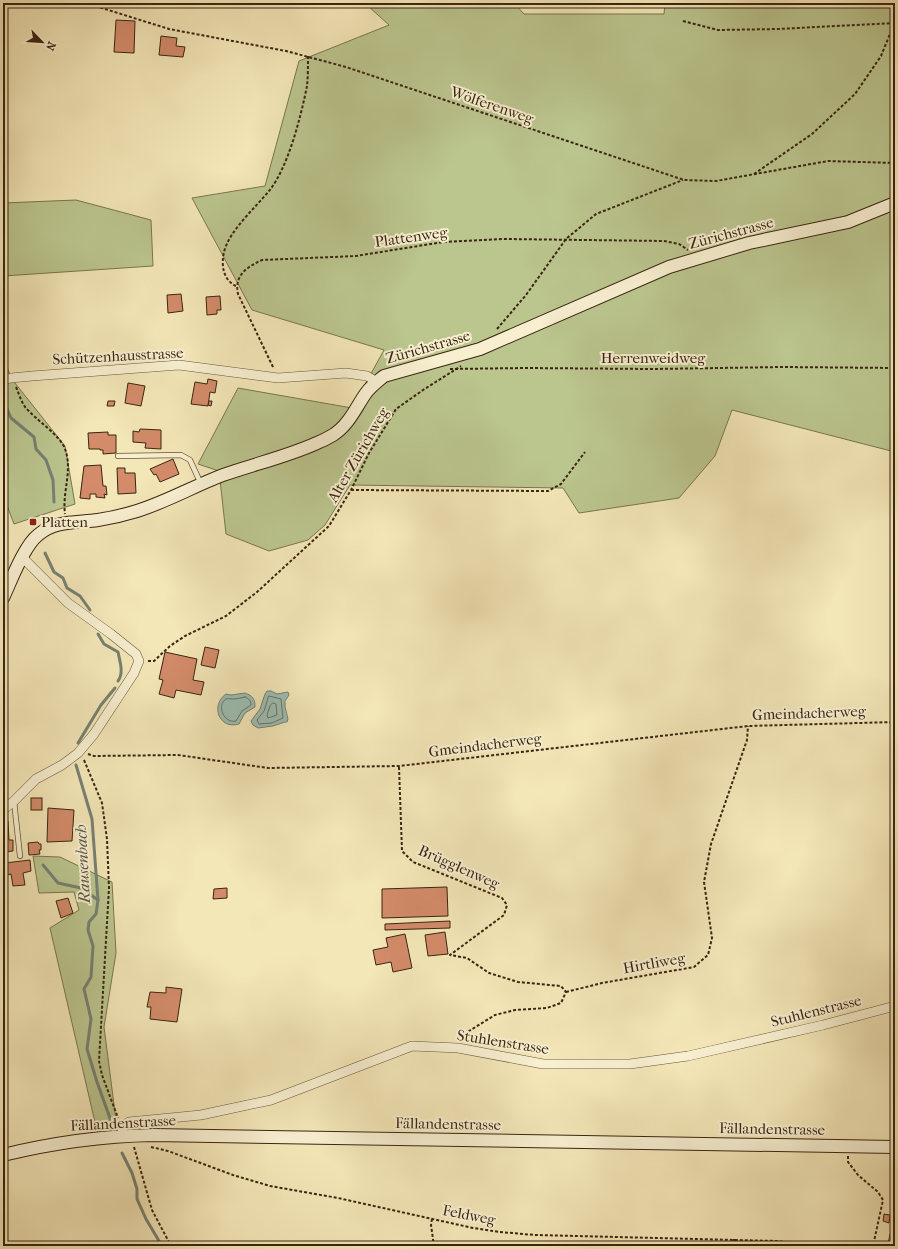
<svg xmlns="http://www.w3.org/2000/svg" width="898" height="1249" font-family="'IM FELL French Canon',serif">
  <rect width="100%" height="100%" fill="#f3e6b7"/>
  <filter id="stains"><feTurbulence type="fractalNoise" baseFrequency=".005" numOctaves="4"/><feColorMatrix values="0 0 0 0 .2 0 0 0 0 .09 0 0 0 0 .02 0 0 0 .5 -.17"/></filter>
  <radialGradient id="worn" r=".72"><stop offset=".6" stop-color="#630" stop-opacity="0"/><stop offset="1" stop-color="#630" stop-opacity=".3"/></radialGradient>
  <!-- green -->
  <g fill="#bbc58e" stroke="#7a7550">
    <polygon points="369,3 514,3 524,14 664,14 665,3 895,3 895,452 732,410 715,456 679,498 579,513 563,488 350,485 325,525 308,540 269,551 226,534 219,471 198,464 238,388 352,408 384,350 252,310 192,198 265,186 299,61 389,25 368,6"/>
    <polygon points="76,200 151,220 153,266 3,276 3,203"/>
    <polygon points="3,355 11,378 65,446 75,504 14,524 3,495"/>
    <polygon points="33,856 60,857 112,882 116,953 104,1027 117,1128 97,1131 50,928 79,910 74,892 39,893"/>
  </g>
  <!-- water -->
  <g fill="#9cbeb4" stroke="#758173">
    <polygon points="267,691 271,691 277,694 288,692 289,695 285,701 285,707 288,719 287,722 285,722 273,726 258,728 253,725 251,721 260,709 265,694"/>
    <path d="M245 693C253 696 255 699 255 707L245 713 239 724C219 730 210 705 226 694L231 695Z"/>
  </g>
  <g fill="none" stroke-linecap="round" stroke-linejoin="round">
    <!-- shore -->
    <g stroke="#6b7262" stroke-width="1">
      <polygon points="269,696 281,699 283,718 272,723 259,724 257,720 264,711"/>
      <path d="M245 697C249 699 251 700 251 705L242 711 236 721C224 724 216 705 226 699 228 698 229 699 232 699 236 699 241 698 245 697Z"/>
      <polygon points="273,703 276,704 277,715 268,718 267,715 270,706"/>
    </g>
    <!-- stream -->
    <g stroke="#758173" stroke-width="3">
      <polyline points="3,400 11,418 34,437 36,449 46,460 53,480 54,502"/>
      <polyline points="45,553 54,572 63,578 67,588 80,596 90,610"/>
      <path d="M98 634 104 644 118 652C120 662 124 673 118 681"/>
      <polyline points="78,743 101,705 115,688"/>
      <polyline points="76,765 92,819 98,900 96,914 89,922 88,930 93,946 91,977 84,989 91,1019 87,1049 97,1082 111,1121"/>
      <polyline points="43,865 58,883 81,888 98,900"/>
      <polyline points="122,1153 132,1173 137,1189 137,1199 146,1219 162,1246"/>
    </g>
  </g>
  <!-- building -->
  <g fill="#d38b6a" stroke="#3a2511">
    <polygon points="116,20 135,21 134,53 114,52"/>
    <polygon points="161,36 177,38 176,46 185,47 183,57 159,55"/>
    <polygon points="181,294 183,311 168,313 167,295"/>
    <polygon points="220,296 221,310 217,310 217,314 207,315 206,297"/>
    <polygon points="208,379 217,381 215,393 210,392 208,406 191,404 195,382 207,384"/>
    <polygon points="128,383 145,386 141,406 125,403"/>
    <polygon points="108,401 115,401 114,406 107,406"/>
    <polygon points="209,401 212,401 211,406 208,405"/>
    <polygon points="140,429 161,430 161,449 145,448 146,443 133,442 133,431 139,432"/>
    <polygon points="108,432 108,435 116,435 116,453 103,454 103,450 100,450 100,449 89,449 88,433"/>
    <polygon points="173,459 179,474 160,482 156,474 154,475 150,469"/>
    <polygon points="101,465 103,486 106,486 107,495 104,494 105,498 96,497 96,494 90,494 90,499 80,498 84,466"/>
    <polygon points="117,468 125,468 125,473 135,473 136,493 118,494"/>
    <polygon points="205,647 219,650 215,668 201,665"/>
    <polygon points="165,652 197,659 193,680 204,682 201,695 176,690 174,698 159,694 163,680 159,679"/>
    <rect x="31" y="798" width="11" height="12"/>
    <polygon points="48,808 74,810 72,841 47,842"/>
    <polygon points="8,821 9,840 13,840 13,851 3,852 3,822"/>
    <polygon points="38,842 39,844 41,844 41,850 39,850 40,854 29,855 28,843"/>
    <polygon points="30,860 31,871 23,873 25,885 13,886 11,874 7,875 5,863"/>
    <polygon points="447,887 448,916 382,918 382,889"/>
    <polygon points="227,888 227,898 213,899 214,889"/>
    <polygon points="68,898 73,913 61,918 56,901"/>
    <polygon points="450,921 450,928 385,930 385,924"/>
    <polygon points="445,932 448,954 428,956 425,935"/>
    <polygon points="405,934 412,968 393,972 391,962 376,965 373,950 388,947 386,938"/>
    <polygon points="166,987 182,989 177,1022 150,1019 151,1007 147,1007 150,992 166,993"/>
    <polygon points="884,1214 890,1215 889,1223 883,1221"/>
    <polygon points="890,1234 895,1235 895,1246 880,1246 880,1242 888,1244"/>
  </g>
  <g fill="none" stroke-linecap="round" stroke-linejoin="round">
    <!-- lane casing -->
    <g stroke="#68553a" stroke-width="6">
      <g id="lane">
        <polyline points="118,456 181,455 190,460 201,484"/>
        <polyline points="14,801 20,856"/>
      </g>
    </g>
    <!-- street casing -->
    <g stroke="#68553a" stroke-width="10">
      <g id="street">
        <polyline points="3,380 11,378 32,376 179,365 278,378 346,373 367,376 377,382"/>
        <polyline points="3,810 14,801 36,779 62,765 78,753 94,734 134,673 139,661 136,654 111,634 68,603 22,557"/>
        <polyline points="123,1136 122,1127 129,1122 201,1115 271,1100 412,1046 458,1048 543,1064 630,1064 688,1056 823,1025 895,1006"/>
      </g>
    </g>
    <!-- secondary casing -->
    <g stroke="#3a2511" stroke-width="14">
      <g id="secondary">
        <path d="M3 598C11 581 24 546 38 535 55 520 78 523 98 520 111 518 124 515 137 511 166 502 194 486 223 475 254 464 286 457 317 443 322 441 328 438 333 435 349 425 356 407 366 393 371 386 378 381 384 376L480 349 669 267 749 243 848 222 895 203"/>
        <path d="M3 1155C52 1143 102 1136 153 1135L895 1147"/>
      </g>
    </g>
    <!-- path -->
    <g stroke="#3a2511" stroke-width="2" stroke-dasharray="3 2" stroke-linecap="butt">
      <polyline points="86,3 169,29 286,51 346,67 684,180 716,181 828,161 895,163"/>
      <polyline points="683,21 718,30 778,29 895,23"/>
      <polyline points="754,174 812,134 855,94 881,56 894,24"/>
      <path d="M236 286C223 280 221 265 224 252 229 231 255 208 269 191 288 168 301 116 307 86 308 77 308 66 308 56"/>
      <polyline points="497,329 526,295 566,239 596,214 683,180"/>
      <polyline points="3,363 6,369"/>
      <path d="M273 367 238 294C234 275 247 267 262 260L356 256 443 242 504 239 664 241 679 244 688 250"/>
      <polyline points="450,369 525,368 654,369 783,367 895,368"/>
      <path d="M16 387C19 394 21 401 25 407 35 419 61 436 65 449 73 470 62 492 65 514"/>
      <polyline points="351,490 548,491 561,484 585,452"/>
      <polyline points="148,661 154,661 170,646 185,636 226,616 257,592 329,526 351,490 369,453 396,409 423,390 461,366"/>
      <polyline points="88,754 94,756 178,755 268,768 399,766 748,726 895,722"/>
      <polyline points="84,760 102,803 107,839 109,888 99,1061 102,1075 118,1118"/>
      <polyline points="399,767 402,851 413,862 502,898 507,905 504,915 450,955 467,958 489,973 518,982 561,986 566,992"/>
      <polyline points="566,992 602,983 694,967 708,955 712,938 704,882 711,844 747,740 748,726"/>
      <polyline points="463,1040 469,1031 495,1015 515,1010 547,1008 561,1003 566,992"/>
      <polyline points="134,1147 152,1210 171,1246"/>
      <polyline points="151,1147 168,1151 233,1175 270,1186 338,1198 473,1228 500,1232 535,1235 778,1241 808,1246"/>
      <polyline points="848,1156 848,1162 858,1175 878,1192 883,1200 873,1246"/>
      <polyline points="432,1219 431,1225 434,1246"/>
      <polyline points="734,1239 734,1246"/>
    </g>
    <!-- lane -->
    <use href="#lane" stroke="#f7efd0" stroke-width="4.5"/>
    <!-- street -->
    <use href="#street" stroke="#f7efd0" stroke-width="9"/>
    <!-- secondary -->
    <use href="#secondary" stroke="#f7efd0" stroke-width="12"/>
  </g>
  <!-- markers -->
  <rect fill="#8f2418" stroke="#f7efd0" stroke-width="1.5" x="29" y="518" width="8" height="8" rx="2"/>
  <g text-anchor="middle" stroke-width="4" stroke-linejoin="round" paint-order="stroke">
    <!-- street labels -->
    <g font-size="15" fill="#3a2511" stroke="#f7efd0">
      <text transform="translate(492 105) rotate(19)" y="5">Wölferenweg</text>
      <text transform="translate(731 233) rotate(-15)" y="5">Zürichstrasse</text>
      <text transform="translate(411 237) rotate(-8)" y="5">Plattenweg</text>
      <text transform="translate(428 347) rotate(-16)" y="5">Zürichstrasse</text>
      <text transform="translate(118 356) rotate(-3)" y="5">Schützenhausstrasse</text>
      <text x="653" y="363">Herrenweidweg</text>
      <text transform="translate(358 455) rotate(-60)" y="5">Alter Zürichweg</text>
      <text transform="translate(809 713) rotate(-2)" y="5">Gmeindacherweg</text>
      <text transform="translate(485 745) rotate(-7)" y="5">Gmeindacherweg</text>
      <text transform="translate(459 867) rotate(24)" y="5">Brügglenweg</text>
      <text transform="translate(654 963) rotate(-10)" y="5">Hirtliweg</text>
      <text transform="translate(816 1011) rotate(-14)" y="5">Stuhlenstrasse</text>
      <text transform="translate(503 1042) rotate(9)" y="5">Stuhlenstrasse</text>
      <text transform="translate(123 1123) rotate(-3)" y="5">Fällandenstrasse</text>
      <text transform="translate(448 1124) rotate(1)" y="5">Fällandenstrasse</text>
      <text transform="translate(772 1129) rotate(1)" y="5">Fällandenstrasse</text>
      <text transform="translate(469 1215) rotate(11)" y="5">Feldweg</text>
    </g>
    <!-- poi labels -->
    <g font-size="15" fill="#3a2511" stroke="#f7efd0" text-anchor="start">
      <text x="41" y="527">Platten</text>
    </g>
    <!-- water labels -->
    <g font-size="16" font-style="italic" fill="#575342" stroke="#f7efd0">
      <text transform="translate(82 864) rotate(-93)" y="6">Rausenbach</text>
    </g>
  </g>
  <!-- margin -->
  <rect width="898" height="1249" fill="none" stroke="#f3e6b7" stroke-width="16"/>
  <rect x="4" y="4" width="890" height="1241" fill="none" stroke="#3a2511" stroke-width="2"/>
  <rect x="8" y="8" width="882" height="1233" fill="none" stroke="#3a2511"/>
  <!-- north arrow -->
  <g transform="translate(42 42) rotate(115)" stroke="#f7efd0" stroke-width="3" paint-order="stroke">
  <path d="M0-3L7 15L0 10L-7 15Z" fill="#3a2511"/>
  <text y="-6" font-size="11" font-weight="bold" text-anchor="middle" fill="#3a2511">N</text>
  </g>
  <rect width="100%" height="100%" filter="url(#stains)"/>
  <rect width="100%" height="100%" fill="url(#worn)"/>
</svg>
